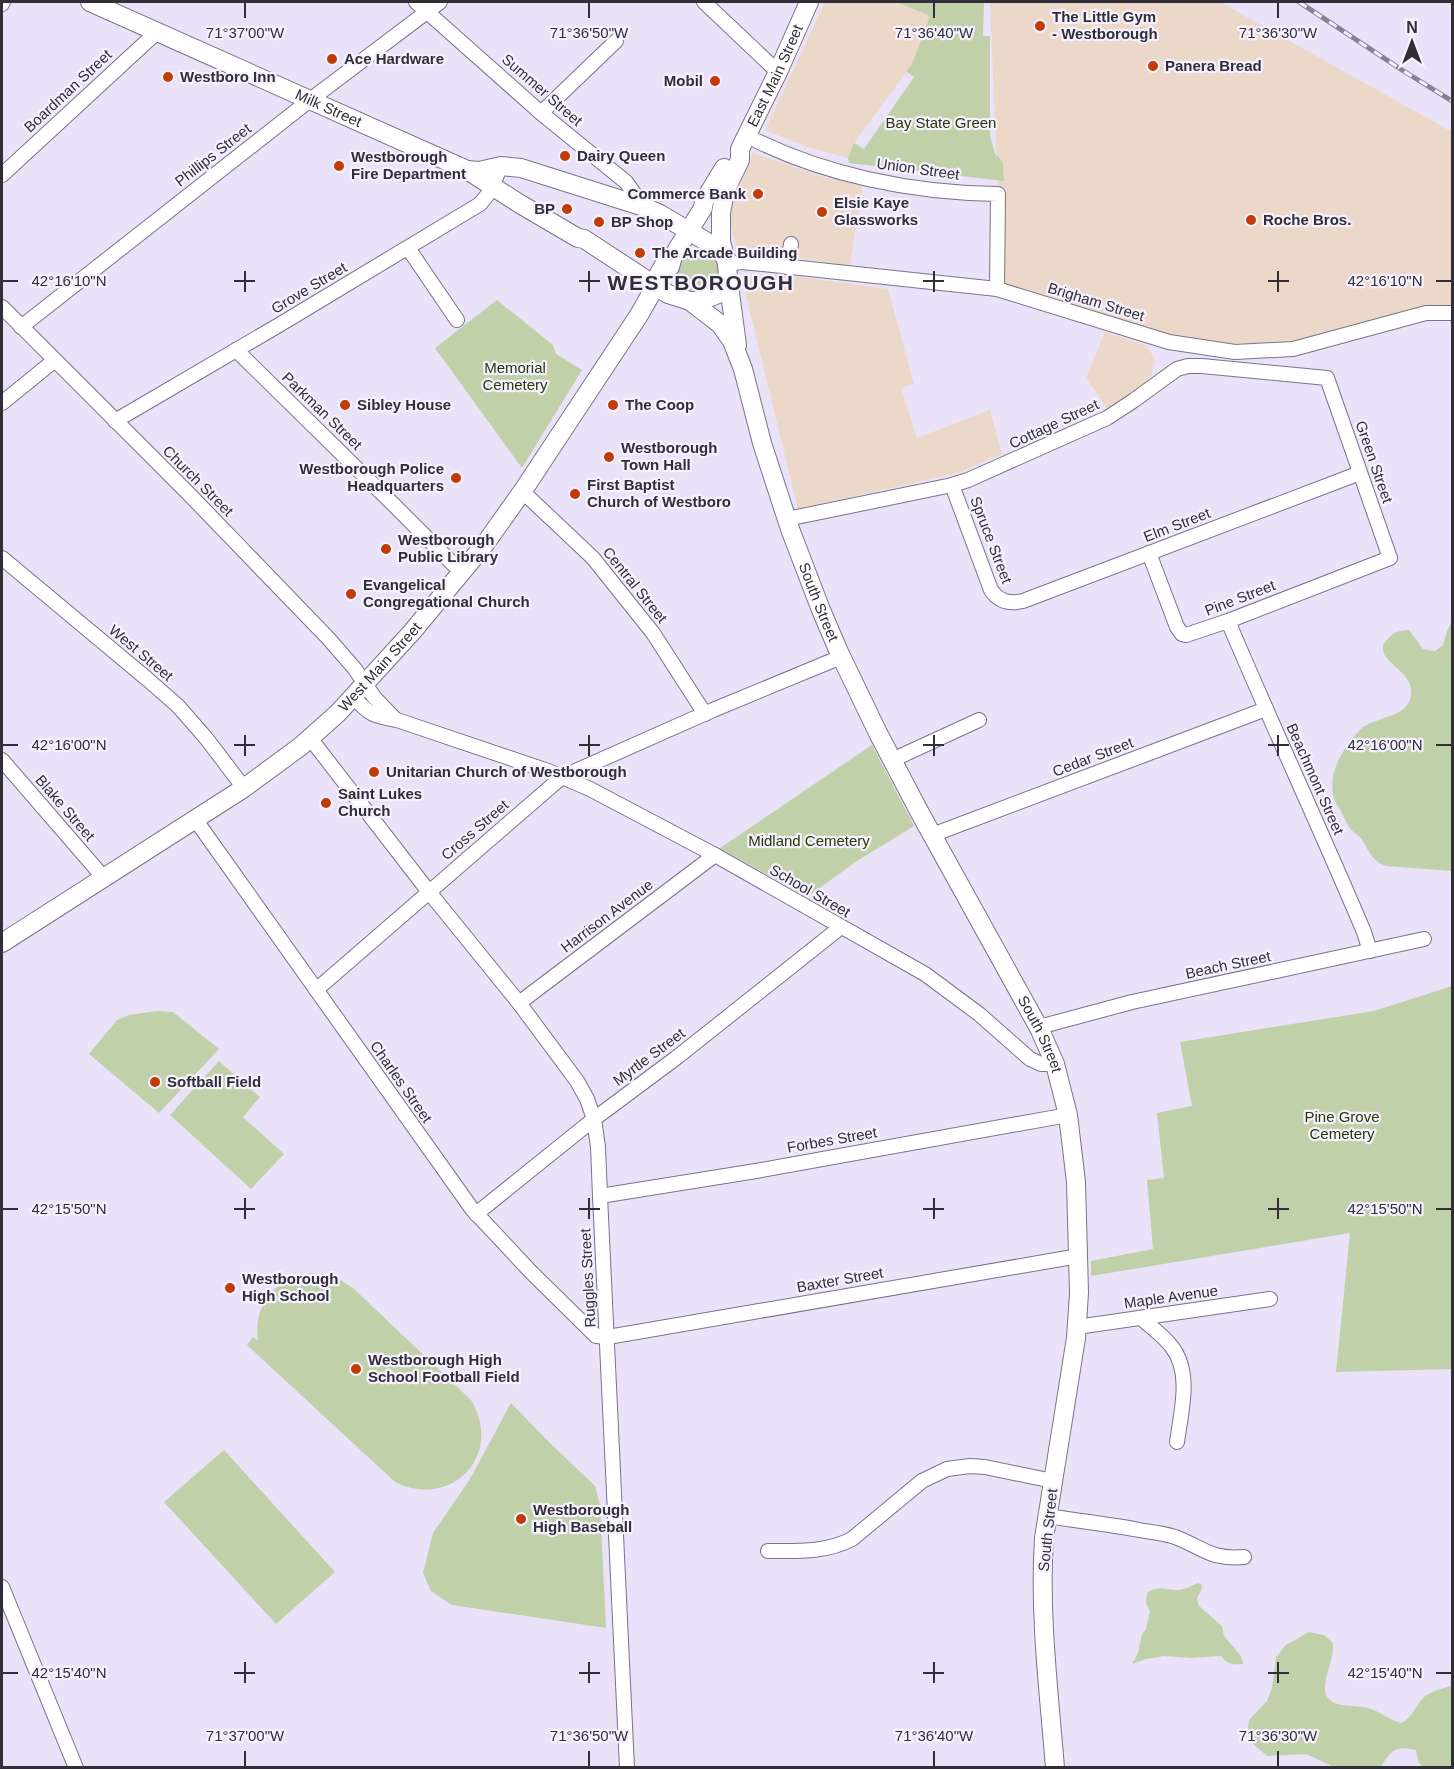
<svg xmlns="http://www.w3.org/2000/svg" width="1454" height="1769" font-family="Helvetica,sans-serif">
  <rect width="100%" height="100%" fill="#eae2f8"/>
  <!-- commercial -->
  <g fill="#ecd8c9">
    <polygon points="825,2 896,2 930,16 912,64 854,143 848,158 807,147 765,130"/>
    <polygon points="990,2 1220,2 1452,132 1452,313 1293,349 1169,342 997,289 998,194"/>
    <polygon points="753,153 826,178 863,184 850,266 737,248 730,224 732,207"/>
    <polygon points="766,275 787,275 888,289 914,384 901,388 917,438 990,410 1002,454 958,473 798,509 742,279"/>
    <polygon points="1105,332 1147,346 1155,360 1152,374 1138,391 1107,408 1086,378"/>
  </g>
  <!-- green -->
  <g fill="#c0d0a9">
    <polygon points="896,2 984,2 983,36 990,36 990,136 995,154 1003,162 1004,181 849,163 848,158 854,143 864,149 914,77 906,71 912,64 930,16"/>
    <path d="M695 249C698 249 702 248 705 249 706 250 711 255 712 255 728 270 718 291 697 292 684 294 678 285 674 273L684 252Z"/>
    <polygon points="497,300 553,345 556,354 582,370 522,468 435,348"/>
    <path d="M1452 621V871L1386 866C1371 860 1370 852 1362 840 1359 835 1352 832 1349 827 1347 824 1345 819 1343 815 1341 810 1336 804 1334 799 1327 774 1342 750 1358 732 1372 715 1408 720 1411 695 1414 676 1392 668 1384 654 1383 652 1383 647 1383 645 1390 635 1396 630 1409 630L1423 649 1435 651 1443 645 1447 631Z"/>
    <polygon points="872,745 914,826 857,861 807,897 720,848"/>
    <polygon points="1452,986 1452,1369 1336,1372 1350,1233 1091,1276 1091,1261 1153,1249 1147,1180 1164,1178 1157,1113 1192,1106 1180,1042 1374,1011"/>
    <polygon points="157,1011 173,1012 219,1049 159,1113 89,1054 117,1020 129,1015"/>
    <polygon points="219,1061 260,1097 243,1117 284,1154 251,1189 170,1115"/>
    <path d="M312 1273 334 1276 353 1288 471 1400C504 1455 452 1510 395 1482L247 1345 253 1337 258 1341C253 1304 275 1278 312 1273Z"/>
    <polygon points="511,1403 550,1443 595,1486 600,1505 606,1628 452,1605 431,1591 423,1573 433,1533 470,1479"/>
    <polygon points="224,1450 335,1572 276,1624 164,1502"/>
    <path d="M1198 1583 1202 1585 1201 1591 1197 1598 1199 1606 1222 1626 1224 1636 1241 1656 1243 1664C1233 1665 1228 1665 1221 1656L1191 1658 1164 1656 1146 1659 1132 1664 1138 1653 1142 1634 1146 1629 1150 1611 1146 1603 1147 1593C1159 1584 1167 1591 1180 1590 1185 1589 1193 1585 1198 1583Z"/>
    <path d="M1309 1632 1324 1635 1333 1643C1334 1660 1325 1673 1325 1689 1326 1710 1354 1704 1368 1708 1380 1711 1389 1720 1401 1723 1413 1718 1415 1705 1424 1697 1432 1691 1443 1688 1452 1686V1767H1422L1418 1761 1416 1750C1394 1745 1391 1751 1380 1768L1334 1767 1306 1754 1267 1756 1251 1742 1248 1727 1249 1720 1267 1701 1272 1688 1276 1657 1286 1645Z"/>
  </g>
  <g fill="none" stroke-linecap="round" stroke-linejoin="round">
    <!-- minor casing -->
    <g stroke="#7a7387" stroke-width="16">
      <g id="minor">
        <polyline points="416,2 541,113 626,182 644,207"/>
        <polyline points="704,2 778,72"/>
        <polyline points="2,4 3,2"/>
        <polyline points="541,113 616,41"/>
        <path d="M747 136C823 175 912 193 998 194L997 289"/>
        <polyline points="2,175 157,32"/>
        <polyline points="408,248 457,320"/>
        <polyline points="727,264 741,262 763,264 997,289 1169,342 1235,352 1293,349 1426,313 1452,313"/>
        <polyline points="787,267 791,244"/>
        <polyline points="2,307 187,492 328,638 355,669 374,697 395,719"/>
        <polyline points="21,327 310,100 440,2"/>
        <polyline points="236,350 395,506 461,572"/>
        <polyline points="2,403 55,360"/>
        <polyline points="115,421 279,325 480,204 489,193 501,166"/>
        <path d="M952 485 991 590C999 602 1010 604 1023 601L1360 473"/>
        <polyline points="523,492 593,558 653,633 705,714"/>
        <polyline points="787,519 952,485 968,480 1107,418 1133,401 1177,369 1188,366 1202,366 1327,378 1390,558 1228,621 1186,635 1182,634 1177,627 1149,553"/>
        <polyline points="2,558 146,678 178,706 206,738 244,788"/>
        <path d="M1228 621C1272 725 1320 828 1364 932L1370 951"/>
        <path d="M354 697C369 715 374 716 397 720L548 771 590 789 715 855 925 974 979 1014 1030 1059 1041 1064H1055"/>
        <polyline points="310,738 429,892 519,1003 577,1081 587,1099 594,1119 598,1147 600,1196 627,1768"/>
        <polyline points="2,760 104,878"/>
        <polyline points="892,760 979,720"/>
        <polyline points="195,819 472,1209 530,1271 596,1336 608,1337 1079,1256"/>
        <polyline points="932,835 1266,709"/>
        <polyline points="316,990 562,777 713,710 841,657"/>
        <polyline points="519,1003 715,855"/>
        <polyline points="1039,1027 1132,1002 1424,939"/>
        <polyline points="600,1196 756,1171 1068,1115"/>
        <polyline points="476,1214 594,1119 676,1058 841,927"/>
        <path d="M1141 1318C1151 1327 1164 1336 1172 1347 1192 1373 1181 1412 1177 1442"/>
        <polyline points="1077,1327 1270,1299"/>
        <path d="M1047 1516C1078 1521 1108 1524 1139 1530 1150 1532 1163 1533 1175 1537 1204 1548 1210 1560 1244 1557"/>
        <path d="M768 1551C797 1551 825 1553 852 1539L922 1481 947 1469 970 1466 985 1467 1053 1481"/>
        <polyline points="2,1587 76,1768"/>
      </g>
    </g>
    <!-- major casing -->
    <g stroke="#7a7387" stroke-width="20">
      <g id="major">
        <path id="s1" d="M90 2 467 170 520 204 578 238 584 239 668 294 690 301H700L718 294 724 288 728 278 727 264 721 242V213L725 191 740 160V149L778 72 809 2"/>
        <polyline points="467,170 479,171 501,166 521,168 644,207 660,214 714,246 725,257"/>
        <polyline points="670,267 673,256 703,208 704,201 724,168"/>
        <polyline points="728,278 737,345"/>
        <path id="s2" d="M690 301 720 324 732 341 743 369 762 443 790 529 821 610 839 652 878 733 920 813 1040 1030 1055 1064 1068 1115 1076 1182 1079 1293 1076 1338 1044 1538C1039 1614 1049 1692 1055 1768"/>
        <path id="s3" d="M2 943 244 788 301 746 338 713 412 632 485 544 524 489 639 315 655 287 656 279 666 261 673 256"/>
      </g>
    </g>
    <!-- minor -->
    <use href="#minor" stroke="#fff" stroke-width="14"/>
    <!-- major -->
    <use href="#major" stroke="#fff" stroke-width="18"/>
    <!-- rail casing -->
    <g stroke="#878291" stroke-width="5">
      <polyline id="rail" points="1299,2 1402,70 1452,101"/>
    </g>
    <!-- rail -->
    <use href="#rail" stroke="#f6f1ff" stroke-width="3" stroke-dasharray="9" stroke-linecap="butt"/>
  </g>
  <!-- ticks -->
  <path fill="none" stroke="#312e37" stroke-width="2" d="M245 3V18M589 3V18M934 3V18M1278 3V18M245 271V292M589 271V292M934 271V292M1278 271V292M3 281H18M234 281H255M579 281H600M923 281H944M1268 281H1289M1436 281H1451M245 735V756M589 735V756M934 735V756M1278 735V756M3 745H18M234 745H255M579 745H600M923 745H944M1268 745H1289M1436 745H1451M245 1198V1219M589 1198V1219M934 1198V1219M1278 1198V1219M3 1209H18M234 1209H255M579 1209H600M923 1209H944M1268 1209H1289M1436 1209H1451M245 1662V1683M589 1662V1683M934 1662V1683M1278 1662V1683M3 1673H18M234 1673H255M579 1673H600M923 1673H944M1268 1673H1289M1436 1673H1451M245 1751V1766M589 1751V1766M934 1751V1766M1278 1751V1766"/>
  <!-- markers -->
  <g fill="#c23b05" stroke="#f6f1ff" stroke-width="2">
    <circle cx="1040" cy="26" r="6"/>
    <circle cx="332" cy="59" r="6"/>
    <circle cx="1153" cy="66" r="6"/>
    <circle cx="168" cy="77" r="6"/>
    <circle cx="715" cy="81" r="6"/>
    <circle cx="565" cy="156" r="6"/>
    <circle cx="339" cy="166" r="6"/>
    <circle cx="758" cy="194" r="6"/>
    <circle cx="567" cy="209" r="6"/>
    <circle cx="822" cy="212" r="6"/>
    <circle cx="1251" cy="220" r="6"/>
    <circle cx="599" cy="222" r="6"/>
    <circle cx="640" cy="253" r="6"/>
    <circle cx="345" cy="405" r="6"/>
    <circle cx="613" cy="405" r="6"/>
    <circle cx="609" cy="457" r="6"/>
    <circle cx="456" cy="478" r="6"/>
    <circle cx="575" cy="494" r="6"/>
    <circle cx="386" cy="549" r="6"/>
    <circle cx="351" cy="594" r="6"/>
    <circle cx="374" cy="772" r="6"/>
    <circle cx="326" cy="803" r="6"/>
    <circle cx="155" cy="1082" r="6"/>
    <circle cx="230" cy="1288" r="6"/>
    <circle cx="356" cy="1369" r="6"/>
    <circle cx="521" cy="1519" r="6"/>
  </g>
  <g text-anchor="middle" stroke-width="4.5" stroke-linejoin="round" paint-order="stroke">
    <!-- poi labels -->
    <g font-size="15" font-weight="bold" fill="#312e37" stroke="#f6f1ff" text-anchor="start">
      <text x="1052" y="22">The Little Gym<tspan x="1052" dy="17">- Westborough</tspan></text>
      <text x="344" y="64">Ace Hardware</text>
      <text x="1165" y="71">Panera Bread</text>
      <text x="180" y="82">Westboro Inn</text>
      <text x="703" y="86" text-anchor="end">Mobil</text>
      <text x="577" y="161">Dairy Queen</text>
      <text x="351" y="162">Westborough<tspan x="351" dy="17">Fire Department</tspan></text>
      <text x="746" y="199" text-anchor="end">Commerce Bank</text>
      <text x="834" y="208">Elsie Kaye<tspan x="834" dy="17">Glassworks</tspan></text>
      <text x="555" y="214" text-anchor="end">BP</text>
      <text x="1263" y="225">Roche Bros.</text>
      <text x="611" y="227">BP Shop</text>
      <text x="652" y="258">The Arcade Building</text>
      <text x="357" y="410">Sibley House</text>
      <text x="625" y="410">The Coop</text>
      <text x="621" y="453">Westborough<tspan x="621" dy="17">Town Hall</tspan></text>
      <text x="444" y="474" text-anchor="end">Westborough Police<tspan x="444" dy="17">Headquarters</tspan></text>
      <text x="587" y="490">First Baptist<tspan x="587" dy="17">Church of Westboro</tspan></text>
      <text x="398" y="545">Westborough<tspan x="398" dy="17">Public Library</tspan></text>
      <text x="363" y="590">Evangelical<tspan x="363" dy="17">Congregational Church</tspan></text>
      <text x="386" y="777">Unitarian Church of Westborough</text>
      <text x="338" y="799">Saint Lukes<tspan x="338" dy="17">Church</tspan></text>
      <text x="167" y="1087">Softball Field</text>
      <text x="242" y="1284">Westborough<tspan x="242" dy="17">High School</tspan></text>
      <text x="368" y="1365">Westborough High<tspan x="368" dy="17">School Football Field</tspan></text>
      <text x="533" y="1515">Westborough<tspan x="533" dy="17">High Baseball</tspan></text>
    </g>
    <!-- street labels -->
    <g font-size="15" fill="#312e37" stroke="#f6f1ff">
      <text dy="5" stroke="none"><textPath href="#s1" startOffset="936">East Main Street</textPath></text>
      <text transform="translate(542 90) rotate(41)" y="5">Summer Street</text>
      <text transform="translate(68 91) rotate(-43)" y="5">Boardman Street</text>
      <text dy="5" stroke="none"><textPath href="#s1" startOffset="261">Milk Street</textPath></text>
      <text transform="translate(213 155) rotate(-38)" y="5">Phillips Street</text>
      <text transform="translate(918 169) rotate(8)" y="5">Union Street</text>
      <text transform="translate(309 288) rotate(-31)" y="5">Grove Street</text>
      <text transform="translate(1096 302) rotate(17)" y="5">Brigham Street</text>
      <text transform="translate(322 411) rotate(44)" y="5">Parkman Street</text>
      <text transform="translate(1054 424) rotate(-25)" y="5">Cottage Street</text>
      <text transform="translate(1374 462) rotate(71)" y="5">Green Street</text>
      <text transform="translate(198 481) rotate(45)" y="5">Church Street</text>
      <text transform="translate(1177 525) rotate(-21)" y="5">Elm Street</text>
      <text transform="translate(991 540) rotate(69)" y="5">Spruce Street</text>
      <text transform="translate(635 585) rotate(51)" y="5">Central Street</text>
      <text transform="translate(1240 598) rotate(-21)" y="5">Pine Street</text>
      <text dy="5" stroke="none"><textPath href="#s2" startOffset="334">South Street</textPath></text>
      <text transform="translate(141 653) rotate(40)" y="5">West Street</text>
      <text dy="5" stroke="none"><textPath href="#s3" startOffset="470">West Main Street</textPath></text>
      <text transform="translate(1093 757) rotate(-21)" y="5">Cedar Street</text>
      <text transform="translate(1315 779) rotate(66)" y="5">Beachmont Street</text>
      <text transform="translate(65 808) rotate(49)" y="5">Blake Street</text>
      <text transform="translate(475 830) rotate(-41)" y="5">Cross Street</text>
      <text transform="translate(810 891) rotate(30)" y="5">School Street</text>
      <text transform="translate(607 916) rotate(-37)" y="5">Harrison Avenue</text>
      <text transform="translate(1228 965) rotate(-12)" y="5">Beach Street</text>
      <text dy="5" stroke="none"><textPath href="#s2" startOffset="820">South Street</textPath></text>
      <text transform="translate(649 1057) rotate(-37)" y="5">Myrtle Street</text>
      <text transform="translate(401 1082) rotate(55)" y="5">Charles Street</text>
      <text transform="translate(832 1140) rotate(-10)" y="5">Forbes Street</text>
      <text transform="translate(588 1278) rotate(-93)" y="5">Ruggles Street</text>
      <text transform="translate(840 1280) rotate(-10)" y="5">Baxter Street</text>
      <text transform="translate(1171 1297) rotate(-8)" y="5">Maple Avenue</text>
      <text transform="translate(1048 1530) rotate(-84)" y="5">South Street</text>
    </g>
    <!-- park labels -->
    <g font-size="15" fill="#293805" stroke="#f6f1ff">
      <text x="941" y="128">Bay State Green</text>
      <text x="515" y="373">Memorial<tspan x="515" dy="17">Cemetery</tspan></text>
      <text x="809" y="846">Midland Cemetery</text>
      <text x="1342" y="1122">Pine Grove<tspan x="1342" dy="17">Cemetery</tspan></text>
    </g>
    <!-- district labels -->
    <g font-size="21" font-weight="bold" letter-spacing="1.5" fill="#312e37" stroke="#f6f1ff">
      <text x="701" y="290">WESTBOROUGH</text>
    </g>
  </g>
  <g font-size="15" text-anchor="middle" fill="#312e37" stroke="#f6f1ff" stroke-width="4.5" stroke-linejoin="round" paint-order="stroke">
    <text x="245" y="38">71°37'00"W</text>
    <text x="589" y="38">71°36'50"W</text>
    <text x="934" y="38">71°36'40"W</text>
    <text x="1278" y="38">71°36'30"W</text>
    <text x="69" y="286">42°16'10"N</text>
    <text x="1385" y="286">42°16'10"N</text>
    <text x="69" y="750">42°16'00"N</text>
    <text x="1385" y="750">42°16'00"N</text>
    <text x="69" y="1214">42°15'50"N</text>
    <text x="1385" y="1214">42°15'50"N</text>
    <text x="69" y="1678">42°15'40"N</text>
    <text x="1385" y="1678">42°15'40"N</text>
    <text x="245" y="1741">71°37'00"W</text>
    <text x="589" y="1741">71°36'50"W</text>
    <text x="934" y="1741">71°36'40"W</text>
    <text x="1278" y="1741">71°36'30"W</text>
  </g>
  <!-- border -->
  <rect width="1454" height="1769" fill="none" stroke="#312e37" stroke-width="6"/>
  <!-- north arrow -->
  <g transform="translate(1412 42)" stroke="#f6f1ff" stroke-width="4.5" paint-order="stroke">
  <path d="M0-4.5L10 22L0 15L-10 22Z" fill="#312e37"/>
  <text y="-9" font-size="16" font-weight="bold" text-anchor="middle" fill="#312e37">N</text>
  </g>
</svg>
